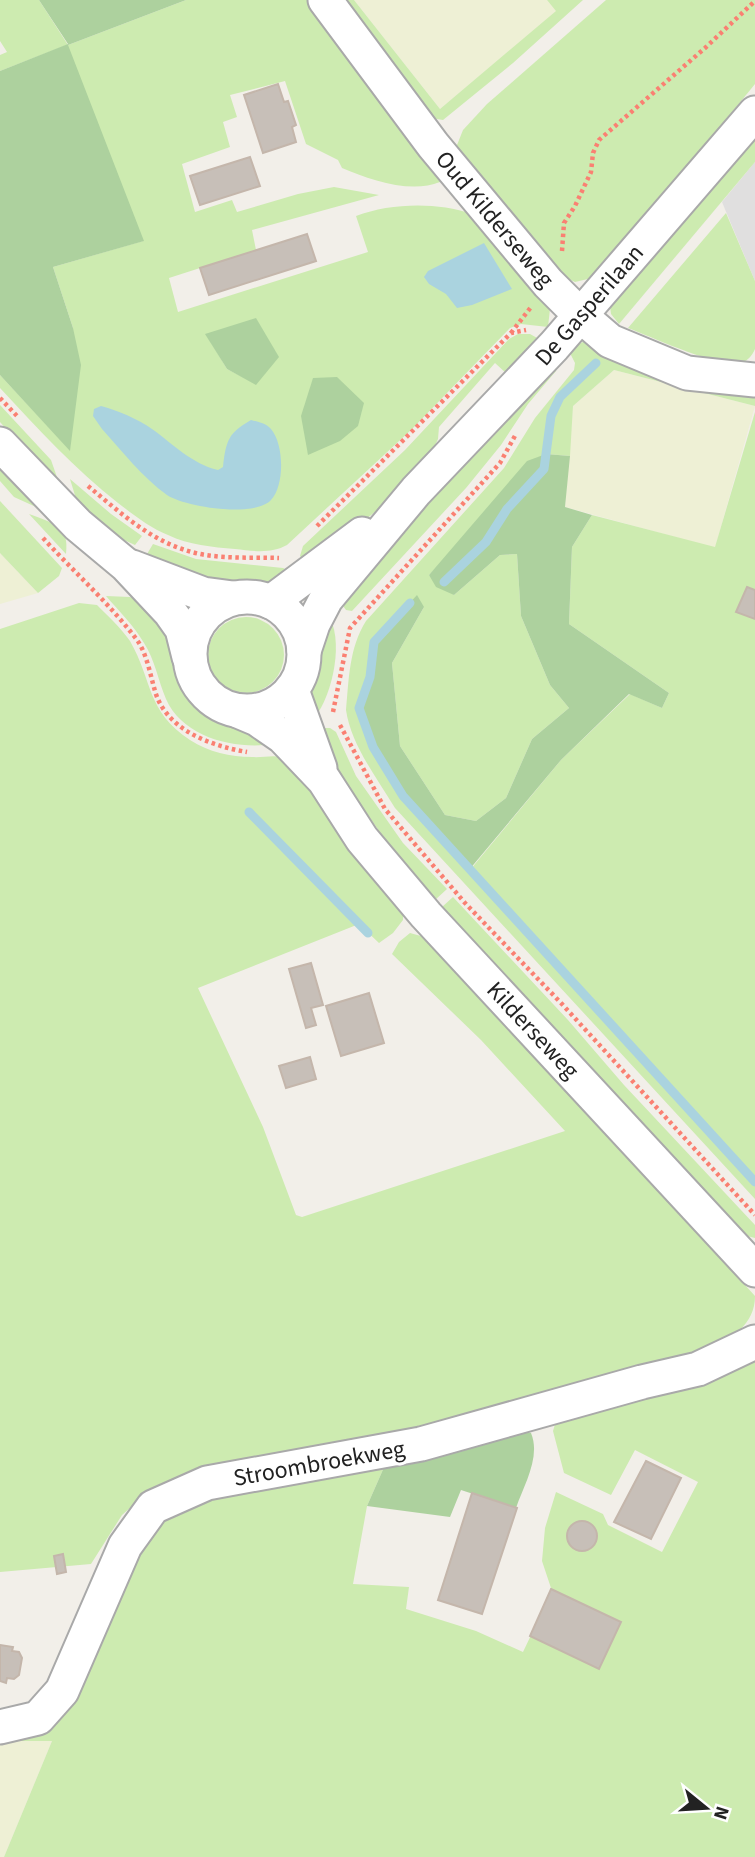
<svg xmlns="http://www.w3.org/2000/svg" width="755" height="1857" font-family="'Source Sans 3',sans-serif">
  <rect width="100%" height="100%" fill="#f2efe9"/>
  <!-- residential -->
  <polygon fill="#e0dfdf" points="755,162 755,281 722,202"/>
  <!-- farmland -->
  <g fill="#eef0d5">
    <polygon points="354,0 547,0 557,11 440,109"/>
    <polygon points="614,370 755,406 715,548 565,507 573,406"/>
    <polygon points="0,553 38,593 0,604"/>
    <polygon points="0,1741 52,1741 4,1857 0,1857"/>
  </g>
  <!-- grass -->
  <g fill="#cdebb0" fill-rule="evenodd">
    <path d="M0 0H39L68 45 186 0H309L441 174 440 182C411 194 370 180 342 168L338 160 306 144 285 81 230 95 237 117 223 122 230 147 182 164 195 212 232 200 237 212 298 194 334 187 379 195 252 230 256 250 169 278 178 312 368 252 356 216C391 203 437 202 472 214L547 299 550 309 548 327 521 324 510 328 412 429 287 545C271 554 253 551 235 549 212 547 189 545 168 535 150 528 134 515 118 503 75 469 38 429 0 388V375L70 450 73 328 53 267 143 241 67 45 0 71V55L7 52 0 41ZM206 334 256 384 227 369Z"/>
    <polygon points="339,0 354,0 440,109 556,11 547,0 583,0 513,63 443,120 431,118"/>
    <polygon points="606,0 755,0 755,84 609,263 592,278 575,282 560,275 457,155 457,145 463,130 487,104"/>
    <polygon points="755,128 755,162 619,324 611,314 610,306"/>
    <path d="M726 213 755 281V349C752 356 747 362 739 363 716 367 652 337 628 328Z"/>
    <polygon points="518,334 530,334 539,339 507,374 495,363 439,427 438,439 431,454 387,502 309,566 300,556 303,546 405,450 509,339"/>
    <path d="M583 342 598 344 755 393V406L614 370 573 406 570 456 546 454 429 575 454 595 500 555 517 554 521 616 550 685 569 708 532 739 506 798 476 821 445 815 400 746 392 663 424 607 374 642 370 677 359 708 373 747 403 795 470 870 561 760 630 694 662 708 669 693 569 624 572 547 592 515 715 547 755 412V1199L395 808C377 778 351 745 346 710 349 679 349 648 366 621L504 468 535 418 574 370 575 363 568 349Z"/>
    <polygon points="558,362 556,371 528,404 501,445 466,488 352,611 346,610 338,599"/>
    <polygon points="0,405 51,460 59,483 56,484 0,422"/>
    <polygon points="0,463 39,504 36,507 14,497 0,481"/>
    <polygon points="70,479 111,514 142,536 135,545 113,535 77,502"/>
    <polygon points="0,501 62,568 59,576 38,593 0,553"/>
    <path d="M29 514C52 523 70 525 66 554Z"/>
    <path d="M153 544 196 559 283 568 296 574C278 586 264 582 243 583 233 584 221 589 210 587 197 586 159 563 147 554Z"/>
    <path d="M106 596 130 597 141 602 163 619 183 689 201 709 224 722 250 728 274 744C236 750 183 738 166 699 158 680 155 660 144 643 134 626 119 611 106 596Z"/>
    <path d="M79 603 97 605C108 616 121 628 130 641 153 681 146 711 190 740 209 752 230 757 252 757 265 758 277 753 289 760L403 909V920L393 933 379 943 359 924 198 988 263 1127 296 1215 302 1217 565 1131 481 1040 392 954 399 942 410 933 428 938 755 1296C755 1325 731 1338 709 1352L139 1500 122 1515 91 1564 0 1572V629Z"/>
    <path d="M327 613C345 638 333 694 315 717L309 690Z"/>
    <circle cx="246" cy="655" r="38"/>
    <polygon points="323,728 330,728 336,732 356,776 403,843 447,889 435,900 397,857 335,767"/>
    <polygon points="453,897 568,1020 624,1085 755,1225 755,1238 747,1236 442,907"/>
    <polygon points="755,1353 755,1857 4,1857 52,1741 0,1741 28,1725 133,1538 210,1487 385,1465 367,1506 353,1584 409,1587 406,1609 476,1631 523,1652 552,1591 542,1561 545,1528 556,1492 603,1514 608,1525 662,1552 698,1482 635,1450 611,1495 564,1473 553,1431 556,1421"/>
  </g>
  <!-- forest -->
  <g fill="#add19e">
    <polygon points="39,0 186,0 68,45 144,241 53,267 73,328 81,365 70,451 0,375 0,71 68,44"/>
    <polygon points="256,318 279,357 256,385 227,369 205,334"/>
    <polygon points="337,377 364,403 358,426 340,441 308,455 301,416 313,378"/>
    <polygon points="546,454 570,456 565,507 592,515 572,547 569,624 669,693 662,708 629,694 561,760 469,870 403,795 373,747 359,708 370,677 374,642 417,595 424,607 392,663 400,746 445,815 476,821 506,798 532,739 569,708 550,685 521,616 517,554 500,555 454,595 436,587 429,575 527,461"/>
    <path d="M518 1429 531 1433C541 1457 524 1485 516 1508L461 1490 450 1517 367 1506 385 1465Z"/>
  </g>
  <!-- water -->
  <g fill="#aad3df">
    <polygon points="484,243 512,289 472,305 457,308 446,294 429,284 424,277 428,271"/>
    <path d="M101 406C117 410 138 419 152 429 173 444 192 464 218 470L223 467C226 441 228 433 251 420 258 422 266 423 271 429 284 444 285 485 271 500 254 518 185 507 167 495 143 478 122 451 102 429L93 416 94 409Z"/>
  </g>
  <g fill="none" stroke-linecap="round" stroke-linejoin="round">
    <!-- stream -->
    <g stroke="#aad3df" stroke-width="9">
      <polyline points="444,582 486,542 507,509 544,469 551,416 560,397 596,363"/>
      <polyline points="410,603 374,642 370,677 359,708 373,747 403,796 755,1182"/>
      <polyline points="249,812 368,933"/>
    </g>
  </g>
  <!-- building -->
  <g fill="#c7bfb8" stroke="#c4b6ab" stroke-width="2">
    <polygon points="278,84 284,102 288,101 296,125 292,127 296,142 263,153 244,95"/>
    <polygon points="250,157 260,186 200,205 190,176"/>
    <polygon points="307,234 316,261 209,295 200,268"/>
    <polygon points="747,587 755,590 755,619 736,612"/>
    <polygon points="311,963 323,1005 311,1008 316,1025 306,1028 289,969"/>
    <polygon points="369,993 384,1043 341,1056 326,1006"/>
    <polygon points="310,1057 316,1079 286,1088 279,1066"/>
    <polygon points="646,1461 681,1478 651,1539 614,1522"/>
    <polygon points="472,1493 517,1508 482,1614 438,1600"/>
    <circle cx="582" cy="1536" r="15"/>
    <polygon points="63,1554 66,1572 57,1574 54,1556"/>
    <polygon points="551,1589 621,1622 599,1669 530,1636"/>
    <polygon points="0,1645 13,1647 12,1651 19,1652 22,1658 19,1675 14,1679 7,1678 6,1683 0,1681"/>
  </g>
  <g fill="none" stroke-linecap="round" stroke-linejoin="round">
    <!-- minor casing -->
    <g stroke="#a9a9a9" stroke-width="37">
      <g id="minor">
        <polyline points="325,0 433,145 548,283 581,316 610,341 687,373 755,380"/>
        <polyline points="0,444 78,525 126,565 170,612 182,629 189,657"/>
        <polyline points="132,567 203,594 233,598"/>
        <circle cx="247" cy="654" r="57"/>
        <polyline points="271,602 362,534"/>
        <polyline points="304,651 313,624 326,599 416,491 554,346 755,113"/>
        <polyline points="292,690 320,768"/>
        <polyline points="238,711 257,719 283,737 324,780 362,839 426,915 755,1270"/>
        <polyline points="0,1727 38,1718 62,1691 125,1546 153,1507 207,1483 421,1444 642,1382 698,1369 755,1342"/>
      </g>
    </g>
    <!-- path -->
    <g stroke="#fa8072" stroke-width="4.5" stroke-dasharray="3.5 3.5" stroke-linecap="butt">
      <polyline points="562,251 564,223 575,206 591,172 593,153 599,140 705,48 755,1"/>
      <polyline points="511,333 531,307"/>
      <polyline points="0,398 17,416"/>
      <path d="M88 486C116 509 146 537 182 549 212 560 247 557 279 558"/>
      <polyline points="317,526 511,333 526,330"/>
      <path d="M43 538C74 572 110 604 137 640 147 654 150 674 155 691 166 730 211 746 247 752"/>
      <polyline points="333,712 350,628 500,463 516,434"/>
      <polyline points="340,725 385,809 465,903 561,1003 755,1215"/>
    </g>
    <!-- minor -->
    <use href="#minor" stroke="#fff" stroke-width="33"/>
  </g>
  <g text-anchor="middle" stroke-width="6" stroke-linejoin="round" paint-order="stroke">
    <!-- street labels -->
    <g font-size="24" fill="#222" stroke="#fff">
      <text transform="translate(495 219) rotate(50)" y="8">Oud Kilderseweg</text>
      <text transform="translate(589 305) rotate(-49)" y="8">De Gasperilaan</text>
      <text transform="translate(533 1030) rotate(47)" y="8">Kilderseweg</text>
      <text transform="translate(319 1463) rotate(-10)" y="8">Stroombroekweg</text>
    </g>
  </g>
  <!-- north arrow -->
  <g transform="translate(706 1808) rotate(108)" stroke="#ffffff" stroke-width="5" paint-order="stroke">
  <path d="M0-5L12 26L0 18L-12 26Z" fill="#222222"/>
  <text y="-10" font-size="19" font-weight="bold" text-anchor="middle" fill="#222222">N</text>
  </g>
</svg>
